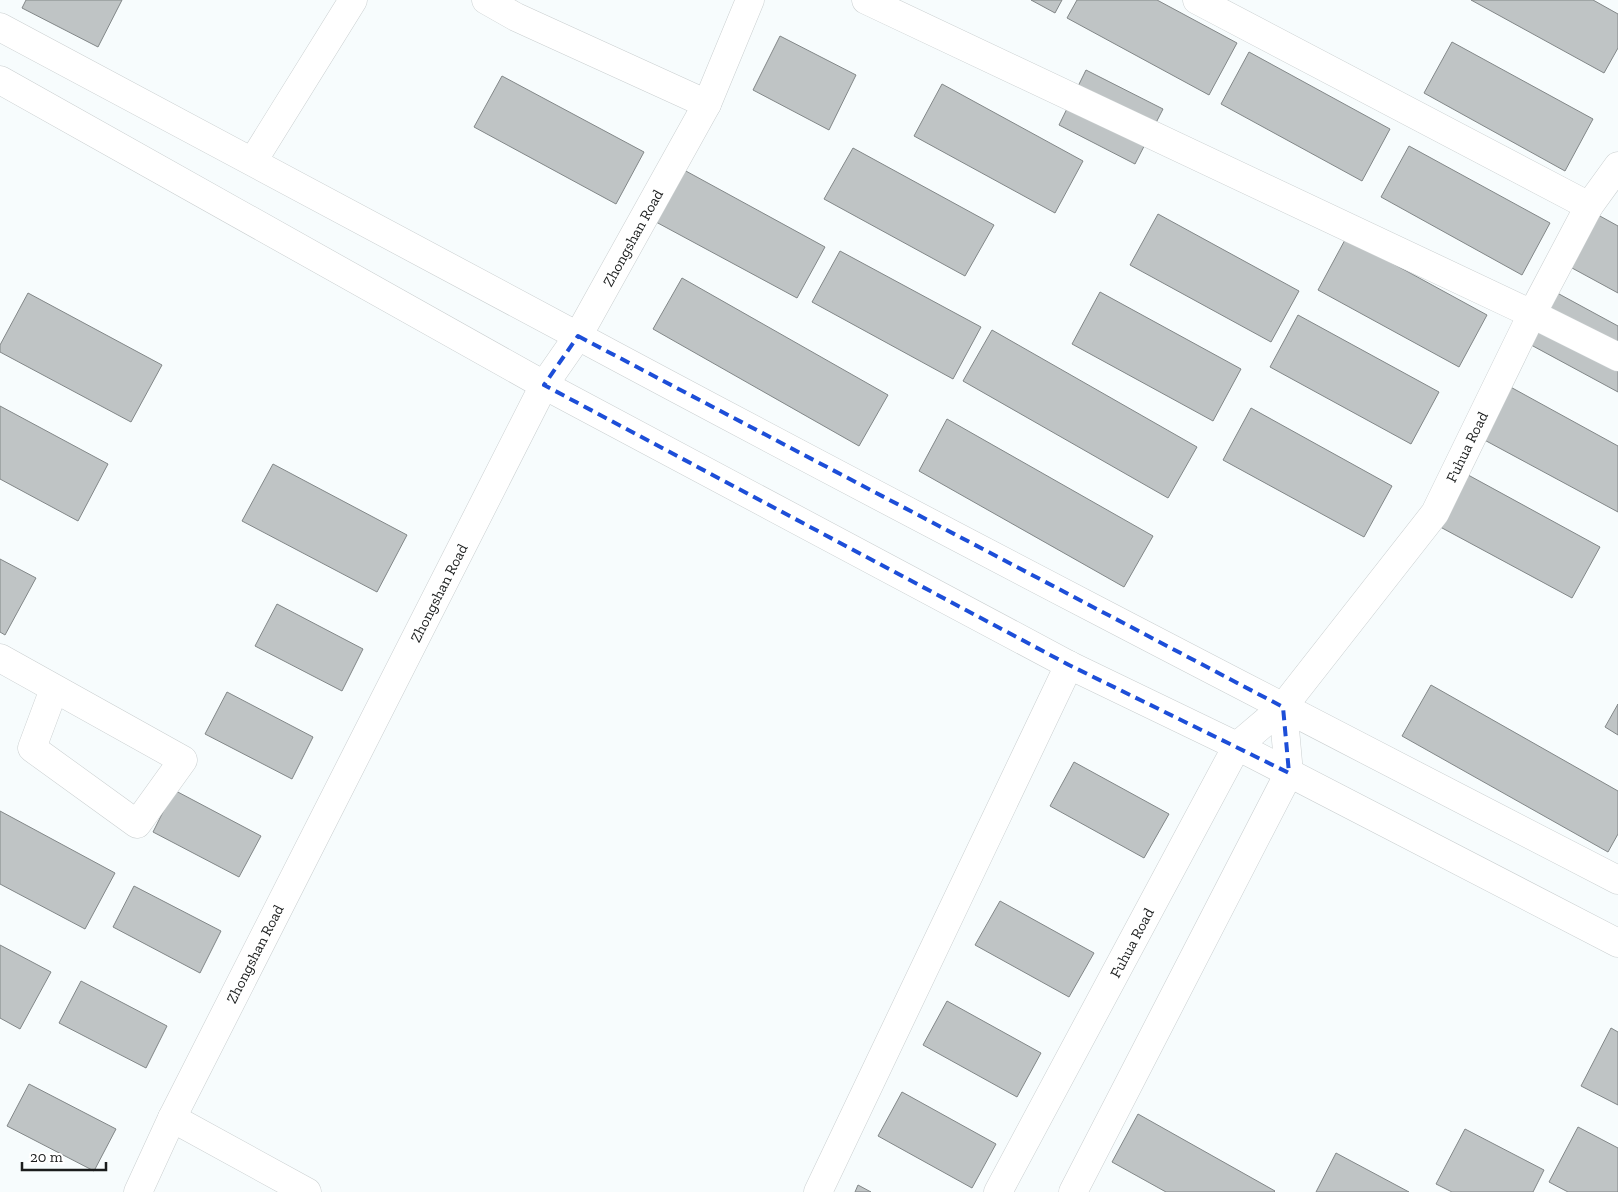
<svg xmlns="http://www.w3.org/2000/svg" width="1618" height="1192" font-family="'Zilla Slab',serif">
  <rect width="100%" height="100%" fill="#f7fcfd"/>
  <!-- building -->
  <g fill="#bfc4c5" stroke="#828788">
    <polygon points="26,0 122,0 98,47 22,8"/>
    <polygon points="1031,0 1062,0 1055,13"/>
    <polygon points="1077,0 1157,0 1237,43 1209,95 1067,18"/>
    <polygon points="1471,0 1593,0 1618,14 1618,48 1604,73"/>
    <polygon points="780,36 856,75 829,130 753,90"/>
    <polygon points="1452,42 1593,119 1565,171 1424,93"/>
    <polygon points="1249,52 1390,129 1362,181 1221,104"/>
    <polygon points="1086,70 1163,109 1135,164 1059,125"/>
    <polygon points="502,76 644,152 616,204 474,127"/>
    <polygon points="942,84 1083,161 1055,213 914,136"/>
    <polygon points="1409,146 1550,223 1522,275 1381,197"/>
    <polygon points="853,148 994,225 965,276 824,199"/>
    <polygon points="684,170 825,247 797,298 656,222"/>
    <polygon points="1589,210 1618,226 1618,293 1561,262"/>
    <polygon points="1158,214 1299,291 1271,342 1130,265"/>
    <polygon points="1346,238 1487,315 1459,367 1318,290"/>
    <polygon points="840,251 981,327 953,379 812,302"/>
    <polygon points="682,278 888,395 859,446 653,329"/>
    <polygon points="1548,288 1618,326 1618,392 1520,339"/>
    <polygon points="1100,292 1241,369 1213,421 1072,344"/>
    <polygon points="28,293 162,365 131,422 0,352 0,345"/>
    <polygon points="1298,315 1439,392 1411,444 1270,367"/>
    <polygon points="992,330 1197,447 1168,498 963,381"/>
    <polygon points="1505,384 1618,446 1618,512 1477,436"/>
    <polygon points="0,406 108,464 78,521 0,479"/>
    <polygon points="1251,408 1392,486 1364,537 1223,460"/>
    <polygon points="947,419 1153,536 1124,587 919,471"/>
    <polygon points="273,464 407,535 377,592 242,521"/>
    <polygon points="1459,470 1600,547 1572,598 1431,522"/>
    <polygon points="0,559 36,578 5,635 0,632"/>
    <polygon points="277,604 363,649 342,691 255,646"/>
    <polygon points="1431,685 1618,791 1618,834 1608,852 1402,736"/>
    <polygon points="227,692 313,737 292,779 205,734"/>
    <polygon points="1618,704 1618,735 1605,727"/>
    <polygon points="1074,762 1169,814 1144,858 1050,806"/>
    <polygon points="174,790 261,836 239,877 153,832"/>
    <polygon points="0,811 115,873 85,929 0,884"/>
    <polygon points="134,886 221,931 200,973 113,927"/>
    <polygon points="1000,901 1094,953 1069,997 975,945"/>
    <polygon points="0,945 51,972 20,1029 0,1018"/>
    <polygon points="81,981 167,1026 146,1068 59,1023"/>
    <polygon points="947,1001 1041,1053 1017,1097 923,1045"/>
    <polygon points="1611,1028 1618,1032 1618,1105 1581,1086"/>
    <polygon points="29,1084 116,1129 94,1171 7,1126"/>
    <polygon points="902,1092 996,1144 972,1188 878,1136"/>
    <polygon points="1138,1114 1275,1191 1274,1192 1166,1192 1112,1162"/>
    <polygon points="1578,1127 1618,1148 1618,1192 1568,1192 1549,1182"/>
    <polygon points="1465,1129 1544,1170 1533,1192 1452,1192 1436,1184"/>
    <polygon points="1336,1153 1409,1192 1316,1192"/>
    <polygon points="858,1185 871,1192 855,1192"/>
  </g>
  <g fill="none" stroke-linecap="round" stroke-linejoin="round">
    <!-- minor casing -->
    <g stroke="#cacfd0" stroke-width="29">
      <g id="minor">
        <polyline points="486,0 516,17 707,104"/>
        <polyline points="866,0 1532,314 1618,357"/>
        <polyline points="1197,0 1589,206"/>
        <polyline points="253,161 353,0"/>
        <polyline points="0,658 183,760 137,824 32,748 54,689"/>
        <polyline points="172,1118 307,1192"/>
        <polyline points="818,1192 1069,665"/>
      </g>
    </g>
    <!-- tertiary casing -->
    <g stroke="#cacfd0" stroke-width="29">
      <g id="tertiary">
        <path d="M0 27C192 129 384 232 576 335 921 520 1269 700 1618 880"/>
        <polyline points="0,80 544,385 1069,665 1237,746 1618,943"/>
        <polyline points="138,1192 172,1118 544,385 578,336 707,104 750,0"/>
        <polyline points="998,1192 1237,746 1283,707 1435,513 1532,314 1589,206 1618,166"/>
        <polyline points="1073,1192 1289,773 1283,707"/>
      </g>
    </g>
    <!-- minor -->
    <use href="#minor" stroke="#fff" stroke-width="28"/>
    <!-- tertiary -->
    <use href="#tertiary" stroke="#fff" stroke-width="28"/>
  </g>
  <!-- marked area -->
  <path fill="none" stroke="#1d4ed8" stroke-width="4" stroke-dasharray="10 6" stroke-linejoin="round" d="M578 336 1283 707 1289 773 1069 665 544 385Z"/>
  <g text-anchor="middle" stroke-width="4" stroke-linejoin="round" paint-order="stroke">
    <!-- street labels -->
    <g font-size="15" fill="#1b1d1d" stroke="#fff">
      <text transform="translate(633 238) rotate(-61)" y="5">Zhongshan Road</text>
      <text transform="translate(1467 447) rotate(-64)" y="5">Fuhua Road</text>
      <text transform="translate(439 593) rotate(-63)" y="5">Zhongshan Road</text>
      <text transform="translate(1132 943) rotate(-62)" y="5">Fuhua Road</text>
      <text transform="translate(255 954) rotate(-63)" y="5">Zhongshan Road</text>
    </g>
  </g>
  <!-- scale -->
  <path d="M22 1162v8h84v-8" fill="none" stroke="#1b1d1d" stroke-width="2.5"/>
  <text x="30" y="1162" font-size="15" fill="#1b1d1d" stroke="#ffffff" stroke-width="4" paint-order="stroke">20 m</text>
</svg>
